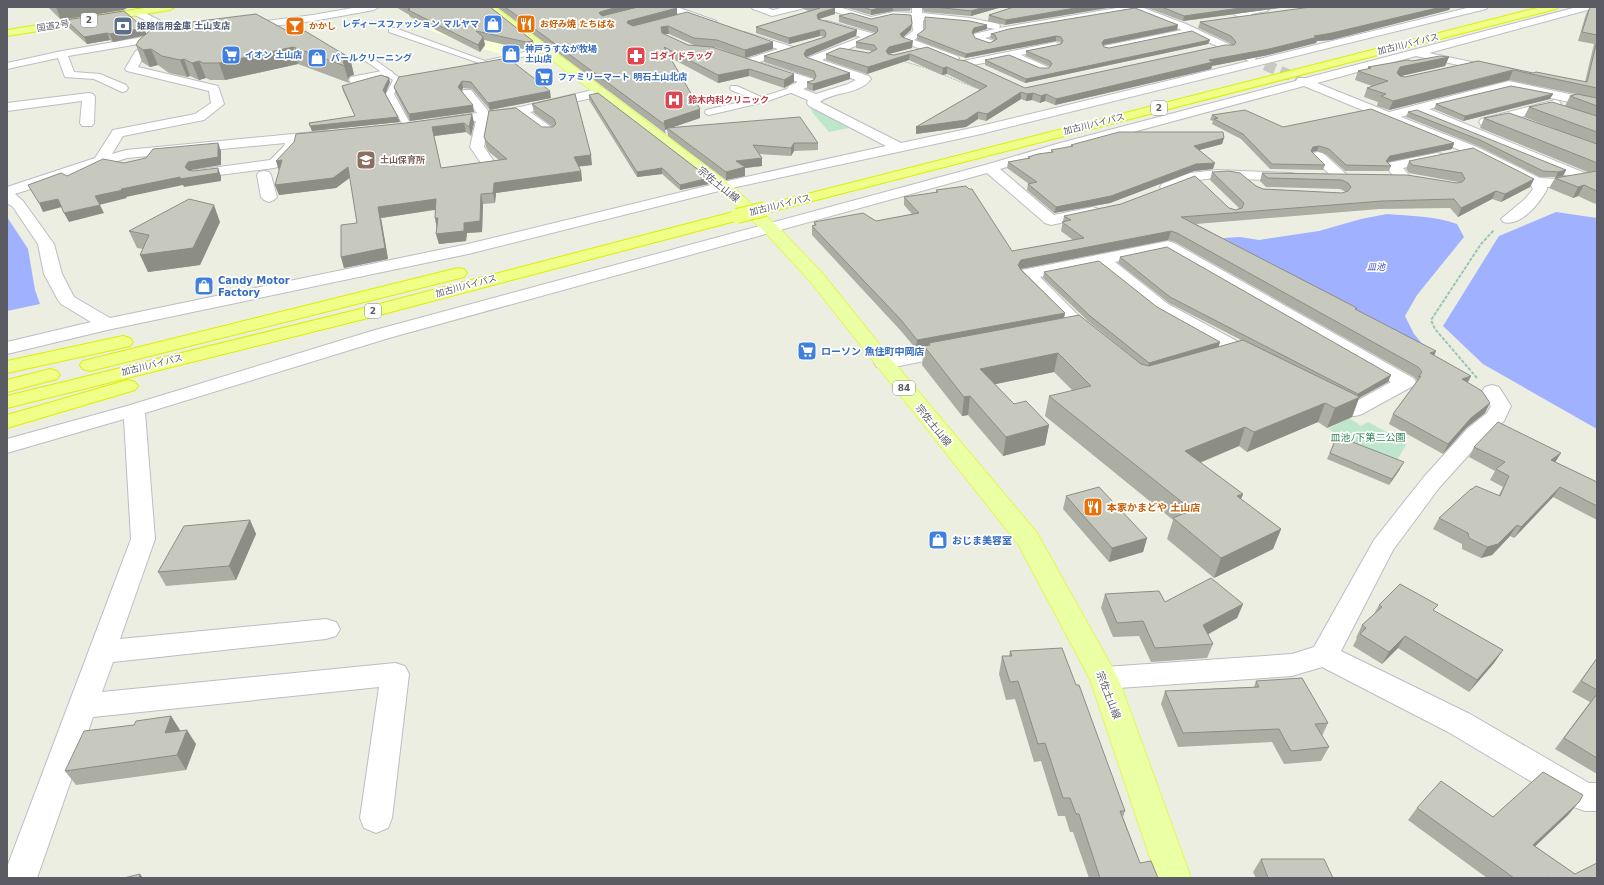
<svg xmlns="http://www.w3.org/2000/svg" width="1604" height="885" font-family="'DejaVu Sans','Noto Sans JP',sans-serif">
  <rect width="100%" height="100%" fill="#eceee2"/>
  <!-- commercial -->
  <polygon fill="#f9ffd6" points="399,8 521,42 531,50 504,58 498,55 501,54 471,46 432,31 429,29 433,28 410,17"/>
  <!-- green -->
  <g fill="#bde6cd">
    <polygon points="811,105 849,128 829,132 812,112"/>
    <polygon points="1349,418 1361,426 1368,422 1407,443 1396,462 1363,448 1328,429"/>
  </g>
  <!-- water -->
  <g fill="#a0b1ff">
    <polygon points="1556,212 1597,218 1597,429 1483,364 1443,326 1499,236"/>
    <path d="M1387 214C1410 216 1434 216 1457 224L1464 237 1417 295 1405 316 1414 334 1428 351 1223 238 1240 237 1259 240 1319 231 1361 219Z"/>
    <polygon points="7,217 28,249 35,290 40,304 7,311"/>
  </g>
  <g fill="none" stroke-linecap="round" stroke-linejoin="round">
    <!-- minor-tunnel -->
    <polyline stroke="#c8c9c2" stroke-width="11" stroke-dasharray="11 5.5" stroke-linecap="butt" points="1265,65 1299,79"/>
    <!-- service casing -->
    <g stroke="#bcbdc4" stroke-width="2">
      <g id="service">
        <polygon points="389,28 395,28 485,61 545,47 549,49 548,51 485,65 389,32"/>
        <polygon points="364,56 370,56 401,79 394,94 412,127 411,129 405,129 386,94 393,80 364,60"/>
        <polygon points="731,86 737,86 761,97 793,87 797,89 796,91 765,102 709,115 706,114 705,112 706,110 753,99 731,90 730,88"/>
      </g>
    </g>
    <!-- minor casing -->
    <g stroke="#bcbdc4" stroke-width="2">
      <g id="minor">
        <polygon points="358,7 379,7 374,10 313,21 243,30 238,27 243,24 313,15"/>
        <polygon points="663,7 677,7 716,21 717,23 712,26 708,25 665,9"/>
        <polygon points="751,7 765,7 773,10 785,7 803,7 801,9 772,16 753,9"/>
        <path d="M828 7H839L871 17 893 12 912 13V7H922V13L970 18 999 24 1000 26 999 28 1123 7H1141L1186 24 1254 56 1256 58 1255 60 1471 7H1488L1486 9 981 134 723 190 468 254 107 330 7 354V342L91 322 61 304 58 300 44 274 38 244 13 207 7 203V187L95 158 113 130 195 114 211 103 209 91 127 71 125 69 135 52 145 43 68 56 74 72 100 74 126 85 128 88 126 91 122 92 94 79 65 77 58 58 7 69V63L62 51 155 35 162 29 133 14 132 12 137 9 173 27 174 29 144 56 138 67 218 86 224 104 204 120 123 136 112 154 126 150 325 131 330 132 332 135 330 138 298 142C297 152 284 166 274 168L196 178 191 177 189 174 191 171 196 170 270 160 284 146 285 143 127 158 15 194 23 201 54 244 62 274 74 297 110 318 468 244 723 182 886 146 809 106 807 103 808 100 789 92 787 89 789 86 798 82 744 64 742 62 744 60 778 49 740 37 739 35 744 32 793 47 794 49 793 51 759 62 813 79 815 82 813 85 803 89 816 94 848 84 856 80 807 62 805 60 807 58 861 37 823 26 822 24 823 22 827 21 875 34 876 36 875 38 822 60 869 76 871 79C859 95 834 91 820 102L901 143 981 126 1249 61 1191 34 1108 51 1104 50 1103 48 1104 46 1182 30 1134 11 1008 32 985 38 994 41 995 43 990 46 975 41 973 36 974 34 995 29 970 24 923 20V33L914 40 957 56 959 58 957 60 953 61 902 42 901 40 913 31 912 19 893 18 871 23 829 10Z"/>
        <path d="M1258 7H1268L1269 9 1267 11 1251 14 1252 16 1251 18C1245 19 1236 17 1233 13L1238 10Z"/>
        <path d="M1577 7H1593L1591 9 1429 53 1500 68 1502 70 1500 72 1496 73 1416 56 1317 83 1389 112 1509 81 1597 100V108L1509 89 1429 109 1597 178V187L1582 182 1556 187H1547V189C1540 203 1521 227 1503 222L1501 219 1525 199 1533 189 1531 185 1467 153 1304 86 1070 149 1000 169 1054 215 1093 207 1098 209 1101 212 1098 215 1051 225 1045 223 987 173 389 338 145 413 155 539 120 639 326 619 336 622 340 629 336 636 326 639 113 662 102 692 395 663 405 666 409 674 392 818 388 828 376 833 364 828 360 818 379 687 93 717 37 878H7V867L131 539 124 419 7 453V439L127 406 375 330 985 165 1060 143 1296 81 1298 78H1306ZM1415 113 1568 176 1556 179 1540 178 1477 147 1401 117Z"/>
        <polygon points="1056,42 1061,45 1060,47 1021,55 1048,67 1050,69 1048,71 1044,72 1009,58 968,66 964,65 962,63 964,61 968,60"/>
        <polygon points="387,70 391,71 393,73 391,75 355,84 351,83 349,80 351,77"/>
        <polygon points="601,88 605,89 607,92 605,95 530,112 554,129 556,132 554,135 544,135 518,115 490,119 488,123 484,147 493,160 491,163 486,164 481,163 470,147 476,121 443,126 438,125 436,122 438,119 443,118 477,113 461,93 463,90 471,90 489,112 520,107"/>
        <polygon points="89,93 93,94 95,97 94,123 92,126 82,126 80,123 82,101 7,111 7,103"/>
        <polygon points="1555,100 1559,101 1561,104 1559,107 1486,126 1481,125 1479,122 1481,119"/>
        <polygon points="1318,152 1323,153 1347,175 1349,178 1347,181 1342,182 1337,181 1313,159 1311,156 1313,153"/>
        <path d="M1437 153 1442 154 1444 157 1442 160 1403 168 1411 178 1409 181C1398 184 1392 175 1386 166L1388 163Z"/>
        <polygon points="1217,170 1291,173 1296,174 1298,177 1296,180 1291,181 1217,178 1197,180 1167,191 1162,190 1160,187 1162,184 1190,173"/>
        <polygon points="264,171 269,172 271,175 277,197 274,200 269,202 264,200 261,197 257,175 259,172"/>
        <path d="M1168 241 1174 243 1413 378 1416 382 1413 386 1362 414C1359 415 1356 416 1353 416 1344 414 1322 403 1317 396L1320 392C1333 388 1343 396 1355 402L1391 382 1166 251 1115 262 1168 304 1246 346 1249 350 1246 354 1239 356 1232 354 1156 312 1098 265 1040 277 1089 326 1087 330C1077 332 1066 335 1056 333L1054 329 1056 325 1066 323 1018 274 1021 270 1027 269Z"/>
        <polygon points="953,344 960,346 963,350 960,354 884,369 877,367 874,363 877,359 884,357"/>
        <polygon points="1492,385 1499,387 1511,406 1504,421 1483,439 1439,488 1393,550 1341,651 1470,714 1589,783 1597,783 1597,811 1585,811 1574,807 1448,732 1322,667 1292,676 1104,689 1094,686 1090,678 1094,670 1104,667 1292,654 1314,647 1374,540 1423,478 1467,429 1487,413 1491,406 1482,391 1485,387"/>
      </g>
    </g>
    <!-- primary casing -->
    <g stroke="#e5f653" stroke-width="2">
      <polygon id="primary" points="484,7 495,7 728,183 776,225 822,273 891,359 1037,533 1118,678 1191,878 1157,878 1090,679 1018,544 810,281 764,231 718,189"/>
    </g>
    <!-- trunk casing -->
    <g stroke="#deef00" stroke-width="2">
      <polygon id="trunk" points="151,7 175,7 170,10 7,36 7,30"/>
    </g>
    <!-- motorway casing -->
    <g stroke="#deef00" stroke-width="2">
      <g id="motorway">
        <polygon points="1541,7 1558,7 1556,9 770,212 765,214 760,212 757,209 760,206"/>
        <polygon points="737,211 743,213 745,216 743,219 368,318 7,408 7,396 356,310"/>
        <polygon points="458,268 464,269 467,273 464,277 90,371 83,369 80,365 83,361"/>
        <polygon points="123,336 130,338 133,342 130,346 7,373 7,361"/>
        <polygon points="50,369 57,371 60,375 57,379 7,392 7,380"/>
        <polygon points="128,380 135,382 138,386 135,390 7,428 7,415"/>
      </g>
    </g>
    <!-- path-far1 -->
    <polyline stroke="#96c7b6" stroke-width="1" stroke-dasharray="2 1" stroke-linecap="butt" points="902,61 926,68 976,88"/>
    <!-- path -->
    <polyline stroke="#96c7b6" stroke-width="2" stroke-dasharray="3.5 1.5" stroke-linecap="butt" points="1477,378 1435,329 1431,320 1481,244 1494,230"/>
    <!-- service -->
    <use href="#service" fill="#fff" fill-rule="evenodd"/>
    <!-- minor -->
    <use href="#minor" fill="#fff" fill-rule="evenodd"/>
    <!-- primary -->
    <use href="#primary" fill="#ebffa5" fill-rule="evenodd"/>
    <!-- trunk -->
    <use href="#trunk" fill="#edff96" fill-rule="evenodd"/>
    <!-- motorway -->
    <use href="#motorway" fill="#efff87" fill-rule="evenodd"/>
    <!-- motorway-bridge casing -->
    <g stroke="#deef00" stroke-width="16" stroke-linecap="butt">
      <polyline id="motorway-bridge" points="737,216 765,209"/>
    </g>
    <!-- motorway-bridge -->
    <use href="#motorway-bridge" stroke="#efff87" stroke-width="14"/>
  </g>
  <!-- wall -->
  <g fill="#acada3" fill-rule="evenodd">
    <polygon points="48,7 129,7 123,10 61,20"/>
    <polygon points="396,7 490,7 533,41 534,48 527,50 484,40 485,45 480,52 410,17 409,15"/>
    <path d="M497 7H674L677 14 773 49 745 58 718 48 713 47 794 82 784 88 749 76 718 83 669 57 700 118 670 128 818 143V150L794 151 791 156 759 154 762 166 745 168V176L726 180 668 136 667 129 665 130 666 134ZM663 34H669L694 45H688Z"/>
    <polygon points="803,7 833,7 835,14 818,19 857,30 856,36 806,57 850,79 813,91 807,89 807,82 814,80 814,79 813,78 764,62 764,56 825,37 820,36 789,44 756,33 756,27 809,11 803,9"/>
    <polygon points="844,7 911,7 910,11 893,11 871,15"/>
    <polygon points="922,7 1002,7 971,16 924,12"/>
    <polygon points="1014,7 1005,25 988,21 989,15"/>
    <polygon points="1145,7 1287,7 1183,21"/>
    <polygon points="1590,7 1597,7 1597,204 1593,203 1578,196 1573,198 1549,188 1555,178 1555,177 1540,177 1478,146 1406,117 1408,112 1566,170 1563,176 1557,177 1590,173 1480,128 1484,118 1555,129 1524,117 1529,107 1565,106 1570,96 1576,94 1509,80 1389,110 1377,106 1378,102 1364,97 1367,88 1372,86 1355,80 1358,71 1368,69 1368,67 1412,61 1449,57 1445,66 1400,76 1405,77 1478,61 1533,73 1585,82 1594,44 1578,41 1586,14"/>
    <polygon points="1449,10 1331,40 1317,41 1316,43 1268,55 1212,66 1211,69 1055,105 1045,101 1040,103 1032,100 1026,101 1021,99 986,121 978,119 966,127 916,134 916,127 980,90 947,74 942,75 909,60 867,74 826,60 826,54 869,53 872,51 856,48 856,42 876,33 839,22 839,16 871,19 912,24 911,30 902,37 912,48 888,54 894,55 927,47 1025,88 1232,45 1230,43 1198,28 1200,22"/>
    <polygon points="66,20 147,34 293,34 350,58 354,75 350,76 348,79 349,83 298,64 225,80 210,80 206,78 199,80 190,76 187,77 169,73 158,65 150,67 142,62 136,45 145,35 113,42 110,40 87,44 69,28"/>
    <polygon points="987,25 987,29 974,33 973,34 975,38 990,43 995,40 990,38 991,34 1177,30 1103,45 1104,47 1109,48 1210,40 1208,44 1025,83 985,65 985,60 1040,68 1049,68 1050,67 1049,66 1026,56 1026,51 1061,44 1060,42 1056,41 965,58 917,40 917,35"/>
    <polygon points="508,58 551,98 490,110 472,89 463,88 462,91 474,112 410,121 396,94 394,87"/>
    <polygon points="390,82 385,93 400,122 312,131 309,123 355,116 343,91 342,86"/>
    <polygon points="575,94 592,165 579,166 581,171 582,181 496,193 495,203 483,204 482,232 467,233 466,241 439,244 436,234 437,228 435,218 435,210 381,218 388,259 344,268 341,257 357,223 350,177 336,188 279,195 275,185 406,123 472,114 474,123 471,136 466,132 434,136 441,168 499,160 489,152 486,147 484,137 542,127 553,127 534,113 532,104"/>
    <polygon points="589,95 709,178 709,184 680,190 662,174 637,177 589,100"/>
    <polygon points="1550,99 1463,121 1434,109 1436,104"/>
    <polygon points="1212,115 1283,127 1454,143 1452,149 1388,162 1391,166 1389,171 1345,171 1327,155 1317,151 1312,152 1325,165 1323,170 1270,169 1241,139 1212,124 1213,121 1210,120"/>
    <polygon points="1224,138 1222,144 1199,150 1213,169 1194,171 1110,203 1054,213 1027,190 1028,184 1029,184 1007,168 1008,162 1028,158 1028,157 1051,152 1051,150 1070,147 1071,145"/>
    <polygon points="1409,161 1534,179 1530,187 1501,202 1492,199 1458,217 1450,208 1379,209 1196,224 1356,309 1434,355 1468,383 1485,413 1466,428 1443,454 1389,424 1393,414 1415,384 1417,381 1414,377 1175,242 1168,240 1021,269 1065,313 1064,318 1136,360 1088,321 1043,278 1044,272 1157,307 1219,347 1241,340 1169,303 1118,263 1120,257 1391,375 1388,382 1359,398 1352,417 1327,428 1318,422 1247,452 1239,446 1200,463 1243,494 1241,499 1281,529 1273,549 1214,578 1167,539 1173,520 1045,416 1049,396 1073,391 1054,372 995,384 1014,404 1049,425 1045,445 1003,456 968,415 962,416 922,365 924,348 916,349 901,331 812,235 812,226 814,226 814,222 876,221 912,214 904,205 904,197 936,193 936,190 1012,251 1073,240 1061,231 1064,216 1229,208 1236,210 1239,208 1210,180 1212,172 1256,186 1263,189 1342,193 1346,192 1340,189 1266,187 1260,181 1262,173 1457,183 1459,183 1458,182 1409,173 1406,169"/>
    <polygon points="220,222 200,265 148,272 143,249 137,248 129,231"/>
    <polygon points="1337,436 1400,469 1389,485 1327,459"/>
    <polygon points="1474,447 1561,453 1555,462 1597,482 1597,520 1553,497 1514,538 1510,536 1492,555 1481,558 1462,549 1462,544 1433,529 1439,518 1472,489 1499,495 1503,487 1490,480 1495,471 1469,457"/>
    <polygon points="1066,496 1147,538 1143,552 1109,562 1063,509"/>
    <polygon points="250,520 256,534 236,580 166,586 158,572"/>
    <polygon points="1105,594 1165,602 1243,604 1237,618 1207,634 1213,644 1207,658 1151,662 1139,636 1113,637 1101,608"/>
    <polygon points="1379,605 1434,611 1503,650 1494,663 1469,692 1398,648 1382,664 1353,646 1357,638 1356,638 1362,625 1374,614"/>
    <polygon points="1010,651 1076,685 1125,811 1123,817 1140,863 1158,878 1089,878 1073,832 1070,832 1065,816 1058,816 1041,761 1034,762 1015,699 1006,700 999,674 1002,656 1009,656"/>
    <polygon points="1597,658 1597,774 1555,749 1590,702 1572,692"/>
    <polygon points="1256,681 1328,723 1322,736 1329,747 1321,761 1284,764 1272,742 1178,747 1161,704 1165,691 1254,687"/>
    <polygon points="171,716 180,731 196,744 186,770 76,785 65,771 134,725"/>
    <polygon points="1579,802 1568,815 1535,846 1575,874 1597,878 1487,878 1408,820 1417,808 1493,817"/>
    <polygon points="1261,859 1333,878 1256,878 1253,872"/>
  </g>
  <!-- shaded-wall -->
  <g fill="#8c8d85">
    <polygon points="56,7 129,7 123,10 61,20"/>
    <polygon points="617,7 643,7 601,19 599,13 600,12"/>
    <polygon points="883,7 893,7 893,11 871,15 871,10"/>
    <polygon points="984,7 1002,7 971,16 971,11"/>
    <polygon points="1081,7 1114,7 1005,25 1006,20"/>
    <polygon points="1247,7 1287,7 1183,21 1184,16"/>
    <polygon points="1441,7 1451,7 1449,10 1331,40 1317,41 1316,43 1268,55 1212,66 1211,69 1055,105 1056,99 1209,60"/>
    <polygon points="677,8 677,15 629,29 627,23 628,21"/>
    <polygon points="835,8 835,14 819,19 817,21 817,15 819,13"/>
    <polygon points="912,24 911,30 900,40 900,34"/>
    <polygon points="987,25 987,29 974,33 972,37 972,32 974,28"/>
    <polygon points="1178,25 1177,30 1104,45 1102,47 1102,43 1104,40"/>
    <polygon points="668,26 669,34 662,34 661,27"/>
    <polygon points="144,28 147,35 113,42 110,34"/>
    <polygon points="820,30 820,36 789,44 789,38"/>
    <polygon points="857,30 856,36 806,57 804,54 806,50"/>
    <polygon points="107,33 110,40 87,44 84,37"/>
    <polygon points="1056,36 1056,41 965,58 966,54"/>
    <polygon points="483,37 485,45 480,52 478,45"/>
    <polygon points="1210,40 1208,44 1025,83 1026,79"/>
    <polygon points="533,41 534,48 527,50 526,42"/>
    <polygon points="913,41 912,48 889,54 886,57 886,51 889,47"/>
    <polygon points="773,42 773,49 745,58 745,50"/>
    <polygon points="293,47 298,64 225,80 219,63"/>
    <polygon points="151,49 158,65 150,67 143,50"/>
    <polygon points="910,54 909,60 867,74 868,67"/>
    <polygon points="1449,57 1445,66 1397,77 1397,73 1400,67"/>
    <polygon points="350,58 354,75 350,76 348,79 343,62 345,59"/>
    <polygon points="184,59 190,76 187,77 180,60"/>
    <polygon points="199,61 206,78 199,80 192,63"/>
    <polygon points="947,67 947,74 942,75 943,68"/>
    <polygon points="749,69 749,76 718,83 718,75"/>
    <polygon points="1513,70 1509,80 1389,110 1393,101"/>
    <polygon points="850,73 850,79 813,91 813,84"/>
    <polygon points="794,74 794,82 784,88 784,80"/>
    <polygon points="389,78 390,82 385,95 383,90"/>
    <polygon points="462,81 463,88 460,94 458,87"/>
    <polygon points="550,91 551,98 490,110 488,103"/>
    <polygon points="1021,92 1021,99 986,121 987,114"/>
    <polygon points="1033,93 1032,100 1026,101 1027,94"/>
    <polygon points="1046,94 1045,101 1040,103 1041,96"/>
    <polygon points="1553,94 1550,99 1463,121 1465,116"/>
    <polygon points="473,105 474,112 410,121 409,114"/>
    <polygon points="700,109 700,118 665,130 664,121"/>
    <polygon points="978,112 978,119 966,127 916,134 916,127"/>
    <polygon points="472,114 474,123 471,136 469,127"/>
    <polygon points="398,117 400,122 312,131 310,126"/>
    <polygon points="464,123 466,132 434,136 432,127"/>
    <polygon points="1224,138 1222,144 1192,152 1194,146"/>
    <polygon points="218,143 221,151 221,165 191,170 188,175 185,167 188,162"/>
    <polygon points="794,143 794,151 791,156 791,148"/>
    <polygon points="1454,143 1452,149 1388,162 1384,166 1386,161 1390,156"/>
    <polygon points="1319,146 1317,151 1312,152 1311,151 1313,147"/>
    <polygon points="591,155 592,165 576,167 574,157"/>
    <polygon points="762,158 762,166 745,168 745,176 726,180 726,172 736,161"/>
    <polygon points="282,160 279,171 276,161"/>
    <polygon points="1215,163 1213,169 1194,171 1110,203 1054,213 1056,207 1196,164"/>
    <polygon points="348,167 351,177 336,188 279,195 275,185"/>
    <polygon points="218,168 221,176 221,181 184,187 183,185 126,197 127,198 99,205 95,196 121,189"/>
    <polygon points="662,168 662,174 637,177 637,172"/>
    <polygon points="1566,170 1563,176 1556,177 1558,172"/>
    <polygon points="581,171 582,181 496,193 495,203 493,193 494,183"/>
    <polygon points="709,178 709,184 680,190 680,185"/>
    <polygon points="1534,179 1530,187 1501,202 1505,194"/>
    <polygon points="1584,185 1578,196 1573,198 1578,187"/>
    <polygon points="1496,191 1492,199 1458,217 1461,208"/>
    <polygon points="481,194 483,204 482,232 467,233 466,241 439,244 436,234 464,223"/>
    <polygon points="58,199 62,207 43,212 39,203"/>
    <polygon points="436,199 439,209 381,218 388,259 344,268 341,257 378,207"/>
    <polygon points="100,205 104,213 69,222 64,213"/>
    <polygon points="214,205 220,222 200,265 148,272 140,255"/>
    <polygon points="435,218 438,218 437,229"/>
    <polygon points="1171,231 1168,240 1020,269 1018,265 1021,260"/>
    <polygon points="1065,313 1063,322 930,345 929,343 928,347 924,346 924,348 916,349 917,340"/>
    <polygon points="1220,342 1218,349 1147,369 1149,363"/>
    <polygon points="1436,351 1432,361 1430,353"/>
    <polygon points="1058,353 1054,372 977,388 980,369"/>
    <polygon points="1391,375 1388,382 1359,398 1352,417 1327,428 1335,408 1356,399 1358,394"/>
    <polygon points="1471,376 1466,386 1462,379"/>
    <polygon points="970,396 968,415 962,416 964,397"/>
    <polygon points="1325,403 1318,422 1247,452 1254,432"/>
    <polygon points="1490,403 1485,413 1466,428 1443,454 1448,444 1471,418"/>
    <polygon points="1049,425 1045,445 1003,456 1006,437"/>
    <polygon points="1245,427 1239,446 1179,471 1185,451"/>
    <polygon points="1561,453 1554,464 1551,460"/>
    <polygon points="1404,462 1400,469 1389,485 1392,479"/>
    <polygon points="1560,487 1553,497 1514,538 1521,527"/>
    <polygon points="1243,494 1235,514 1237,496"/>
    <polygon points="250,520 256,534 236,580 229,566"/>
    <polygon points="1517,525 1510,536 1492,555 1481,558 1487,547"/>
    <polygon points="1281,529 1273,549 1214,578 1221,558"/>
    <polygon points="1147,538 1143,552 1109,562 1112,548"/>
    <polygon points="1243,604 1237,618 1198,640 1203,625"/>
    <polygon points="1405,636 1398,648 1382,664 1389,652"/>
    <polygon points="1503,650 1494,663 1469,692 1477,680"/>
    <polygon points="171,716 180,730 174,747 165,733"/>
    <polygon points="187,730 196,744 186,770 177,755"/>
    <polygon points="1579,802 1568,815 1523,858 1533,845"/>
    <polygon points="140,874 143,878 139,878"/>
  </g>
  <!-- building -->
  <g fill="#c8c9be" stroke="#8c8d85">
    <polygon points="406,7 490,7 533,41 526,42 476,31 483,37 478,45 408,10 410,9"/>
    <polygon points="505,7 617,7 600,12 599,13 602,16 638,7 674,7 677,8 628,21 627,23 633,26 687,12 773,42 745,50 717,40 694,38 668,26 661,27 662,33 688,45 712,47 794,74 784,80 749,69 718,75 664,47 700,109 664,121 665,125"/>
    <polygon points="816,7 833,7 835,8 819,13 817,15 818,19 857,30 806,50 804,54 806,57 850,73 813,84 807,82 814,80 816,76 814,71 764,56 825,37 826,33 824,30 820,30 789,38 756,27 820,8"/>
    <polygon points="863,7 883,7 871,10"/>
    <polygon points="935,7 984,7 971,11"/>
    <polygon points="1014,7 1081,7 1006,20 989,15"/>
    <polygon points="1162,7 1247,7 1184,16"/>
    <polygon points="1311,7 1441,7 1332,33 1314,36 1318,37 1269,49 1209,60 1213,62 1056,99 1046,94 1041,96 1033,93 1027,94 1021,92 987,114 978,112 966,120 916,127 987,86 947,67 943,68 910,54 868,67 826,54 840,48 869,53 877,49 874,45 856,42 876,33 878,31 877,27 839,16 851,13 871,19 893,14 911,15 912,24 900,34 902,37 913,41 889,47 886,51 888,54 894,55 927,47 959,60 966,61 1025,88 1225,45 1234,45 1236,42 1231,36 1200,22"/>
    <polygon points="1590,7 1597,7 1597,35 1582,32"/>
    <polygon points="1135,8 1178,25 1104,40 1102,43 1104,47 1109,48 1192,31 1210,40 1026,79 985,60 1009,55 1040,68 1049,68 1052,64 1050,61 1026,51 1061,44 1063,41 1061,37 1056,36 966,54 917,35 925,29 925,17 970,21 987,25 974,28 972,32 975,38 990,43 997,39 995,35 991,34 1009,29"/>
    <polygon points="124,11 144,28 110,34 107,33 84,37 66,20"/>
    <polygon points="256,14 293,34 305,31 350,58 345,59 343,62 345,66 293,47 219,63 203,63 199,61 192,63 184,59 180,60 162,56 151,49 143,50 136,45 139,40 153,28 176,24"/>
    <polygon points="1597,41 1597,88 1513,70 1393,101 1381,96 1386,94 1367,88 1388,81 1358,71 1371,68 1368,67 1408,60 1412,61 1440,56 1449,57 1400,67 1397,73 1400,76 1405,77 1478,61 1533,73 1536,72 1587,82"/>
    <polygon points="508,58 550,91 488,103 471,82 462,81 458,87 473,105 409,114 394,87 399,77"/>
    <polygon points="381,75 389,78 383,90 398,117 310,126 309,123 355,116 342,86"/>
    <polygon points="1511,86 1553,94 1465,116 1436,104"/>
    <polygon points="598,93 709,178 680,185 662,168 637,172 589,95"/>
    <polygon points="575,94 591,155 574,157 581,171 494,183 493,193 481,194 480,221 464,223 464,231 436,234 438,218 435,218 436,199 378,207 385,248 341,257 341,225 357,223 348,167 333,178 275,185 282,160 276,161 294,142 296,134 406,123 472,114 469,127 464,123 432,127 441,168 507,159 487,142 484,137 489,111 516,108 542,127 553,127 556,124 554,119 532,104"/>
    <polygon points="1577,94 1597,98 1597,106 1570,96"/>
    <polygon points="1552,102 1597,116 1597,132 1529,107"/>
    <polygon points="1371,109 1454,143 1390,156 1386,161 1391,166 1346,165 1329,149 1319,146 1313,147 1311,151 1325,165 1272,164 1243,134 1214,119 1218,118 1212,115 1245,110 1283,127"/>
    <polygon points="1417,110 1566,170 1558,172 1543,171 1480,140 1408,112"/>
    <polygon points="1509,113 1597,144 1597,164 1595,162 1484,118"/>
    <polygon points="800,117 818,143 794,143 791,148 753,145 762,158 736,161 745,167 726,172 667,128"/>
    <polygon points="1119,132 1223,132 1224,138 1194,146 1215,163 1196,164 1111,196 1056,207 1028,184 1037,182 1008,162 1030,158 1028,157 1038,154 1053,152 1051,150 1073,146 1071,145"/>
    <polygon points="218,143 218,157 188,162 185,167 188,170 193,171 218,168 218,173 180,179 180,177 121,189 123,190 95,196 100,205 64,213 58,199 39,203 28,185 61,173 67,176 103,159 124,163 146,158 153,149"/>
    <polygon points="1473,148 1534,179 1505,194 1496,191 1461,208 1454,199 1382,201 1181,217 1330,294 1357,308 1355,309 1436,351 1430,353 1471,376 1462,379 1482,391 1490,403 1471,418 1448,444 1393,414 1421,376 1418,377 1422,372 1418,367 1177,233 1171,231 1021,260 1018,265 1021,270 1065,313 917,340 902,321 812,226 816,225 814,222 863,213 876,221 919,213 904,197 938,192 936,190 966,186 969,189 972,189 1012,251 1084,238 1062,222 1071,220 1064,216 1121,204 1195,176 1229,208 1236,210 1242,208 1244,203 1212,172 1229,171 1240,173 1256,186 1263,189 1342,193 1348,191 1351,187 1348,183 1342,180 1268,178 1262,173 1407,175 1457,183 1462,182 1465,179 1462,173 1412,165 1409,161"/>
    <polygon points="1597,171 1597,191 1584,185 1578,187 1555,178"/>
    <polygon points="189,199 214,205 193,248 140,255 149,235 129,231"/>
    <polygon points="1167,247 1391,375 1358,394 1170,297 1120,257"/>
    <polygon points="1099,261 1157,307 1220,342 1149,363 1089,315 1044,272"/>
    <polygon points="1079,315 1141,364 1149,366 1243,340 1360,397 1335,408 1325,403 1254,432 1245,427 1185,451 1243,494 1237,496 1281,529 1221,558 1173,518 1192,510 1049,396 1091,386 1058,353 980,369 1014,404 1026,401 1049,425 1006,437 970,396 964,397 924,346 930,345 929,343"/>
    <polygon points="1498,422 1561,453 1551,460 1597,482 1597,506 1560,487 1521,527 1517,525 1498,544 1487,547 1469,538 1468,533 1439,518 1471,489 1472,489 1476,486 1500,496 1509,476 1496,469 1505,462 1474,447"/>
    <polygon points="1337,436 1404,462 1392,479 1330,453"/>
    <polygon points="1099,487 1147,538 1112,548 1066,496"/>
    <polygon points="250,520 229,566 158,572 184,526"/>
    <polygon points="1211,578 1243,604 1203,625 1213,644 1155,648 1143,621 1117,623 1105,594 1159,591 1165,602"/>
    <polygon points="1400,584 1438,605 1433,610 1503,650 1477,680 1405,636 1389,652 1360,634 1366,628 1362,625 1382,607 1379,605"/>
    <polygon points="1062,648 1076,685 1079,685 1125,811 1120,811 1140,863 1151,861 1158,878 1100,878 1079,814 1076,814 1070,798 1063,798 1045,743 1038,744 1018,681 1010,682 1002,656 1012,656 1010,651"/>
    <polygon points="1597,658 1597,690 1581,681"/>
    <polygon points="1302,678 1328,723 1315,724 1329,747 1291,751 1279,729 1183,733 1165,691 1259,687 1256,681"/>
    <polygon points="1597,694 1597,758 1564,738"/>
    <polygon points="171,716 165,733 187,730 177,755 65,771 84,731 134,725 136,721"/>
    <polygon points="1543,772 1583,795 1579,802 1533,845 1575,874 1597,863 1597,878 1550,878 1548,877 1547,878 1514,878 1417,808 1441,781 1493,817"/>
    <polygon points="1261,859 1324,859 1333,878 1268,878"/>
    <polygon points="140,874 139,878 124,878"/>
  </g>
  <!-- icons -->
  <defs>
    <g id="shop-square" transform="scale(1)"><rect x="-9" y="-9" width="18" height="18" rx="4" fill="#3f7fe0" stroke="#fff"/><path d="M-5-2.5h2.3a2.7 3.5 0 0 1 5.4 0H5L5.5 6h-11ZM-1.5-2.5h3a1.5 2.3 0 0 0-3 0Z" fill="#fff"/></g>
    <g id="restaurant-square" transform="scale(1)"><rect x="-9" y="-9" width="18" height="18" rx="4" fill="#e8710a" stroke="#fff"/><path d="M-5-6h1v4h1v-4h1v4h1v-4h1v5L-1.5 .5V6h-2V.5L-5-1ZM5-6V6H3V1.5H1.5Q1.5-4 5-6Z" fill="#fff"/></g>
    <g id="bank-square" transform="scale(1)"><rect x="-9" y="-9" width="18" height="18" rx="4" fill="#5c6f8a" stroke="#fff"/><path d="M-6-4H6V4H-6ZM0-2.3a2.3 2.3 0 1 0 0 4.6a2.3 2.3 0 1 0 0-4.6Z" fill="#fff"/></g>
    <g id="bar-square" transform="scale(1)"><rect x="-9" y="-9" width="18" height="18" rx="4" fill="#e8710a" stroke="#fff"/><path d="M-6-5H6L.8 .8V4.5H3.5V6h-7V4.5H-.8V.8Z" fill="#fff"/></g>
    <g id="supermarket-square" transform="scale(1)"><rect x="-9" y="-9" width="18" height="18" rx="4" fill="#3f7fe0" stroke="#fff"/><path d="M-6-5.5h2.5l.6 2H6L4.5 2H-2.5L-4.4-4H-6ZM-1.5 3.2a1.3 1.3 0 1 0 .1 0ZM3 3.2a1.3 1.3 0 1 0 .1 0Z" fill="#fff"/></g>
    <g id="pharmacy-square" transform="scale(1)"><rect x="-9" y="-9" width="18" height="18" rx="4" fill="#e0444e" stroke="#fff"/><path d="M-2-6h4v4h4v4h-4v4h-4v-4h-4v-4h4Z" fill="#fff"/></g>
    <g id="hospital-square" transform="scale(1)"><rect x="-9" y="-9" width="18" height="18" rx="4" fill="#e0444e" stroke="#fff"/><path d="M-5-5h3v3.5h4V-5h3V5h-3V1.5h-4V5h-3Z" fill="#fff"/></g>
    <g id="school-square" transform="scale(1)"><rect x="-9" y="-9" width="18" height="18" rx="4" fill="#8d6e63" stroke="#fff"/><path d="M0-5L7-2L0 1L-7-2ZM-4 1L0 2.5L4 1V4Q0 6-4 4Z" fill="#fff"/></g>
  </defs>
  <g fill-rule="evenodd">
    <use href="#shop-square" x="493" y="24"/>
    <use href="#restaurant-square" x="526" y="24"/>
    <use href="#bank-square" x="123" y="26"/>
    <use href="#bar-square" x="295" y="26"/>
    <use href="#shop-square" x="511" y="54"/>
    <use href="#supermarket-square" x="231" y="55"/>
    <use href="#pharmacy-square" x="636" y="56"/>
    <use href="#shop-square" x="317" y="58"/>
    <use href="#supermarket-square" x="544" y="77"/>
    <use href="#hospital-square" x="674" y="100"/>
    <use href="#school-square" x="366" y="160"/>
    <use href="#shop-square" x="204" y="286"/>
    <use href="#supermarket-square" x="807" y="351"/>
    <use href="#restaurant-square" x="1093" y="507"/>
    <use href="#shop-square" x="938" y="540"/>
  </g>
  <g text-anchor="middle" stroke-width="3.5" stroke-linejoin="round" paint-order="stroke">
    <!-- shield labels -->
    <g fill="#fff" stroke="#8c8c92" stroke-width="1">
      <rect x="81" y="13" width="16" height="14" rx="3"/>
      <rect x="1151" y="101" width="16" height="14" rx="3"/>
      <rect x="365" y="304" width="16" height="14" rx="3"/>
      <rect x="893" y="381" width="22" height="14" rx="3"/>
    </g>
    <g font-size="9" font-weight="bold" fill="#5a5b63">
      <text x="89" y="23">2</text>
      <text x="1159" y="111">2</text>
      <text x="373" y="314">2</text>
      <text x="904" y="391">84</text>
    </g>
    <!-- far-shop labels -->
    <g font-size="9" font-weight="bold" fill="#366cbe" stroke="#fff" text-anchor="start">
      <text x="479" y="27" text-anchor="end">レディースファッション マルヤマ</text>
      <text x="525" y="52">神戸うすなが牧場<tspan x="525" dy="10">土山店</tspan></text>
      <text x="245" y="58">イオン 土山店</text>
      <text x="331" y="61">パールクリーニング</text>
      <text x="558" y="80">ファミリーマート 明石土山北店</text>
    </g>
    <!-- far-food labels -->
    <g font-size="9" font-weight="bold" fill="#c56008" stroke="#fff" text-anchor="start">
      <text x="540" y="27">お好み焼 たちばな</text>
      <text x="309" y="29">かかし</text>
    </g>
    <!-- far-street labels -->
    <g font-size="9" fill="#5a5b63" stroke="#fff">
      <text transform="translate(53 26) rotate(-9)" y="3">国道2号</text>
      <text transform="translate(1408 44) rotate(-14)" y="3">加古川バイパス</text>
      <text transform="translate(1094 124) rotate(-14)" y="3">加古川バイパス</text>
      <text transform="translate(780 205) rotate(-14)" y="3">加古川バイパス</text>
      <text transform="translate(466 286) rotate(-15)" y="3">加古川バイパス</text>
      <text transform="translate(152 365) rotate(-14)" y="3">加古川バイパス</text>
    </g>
    <!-- far-service labels -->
    <g font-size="9" font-weight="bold" fill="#4e5e75" stroke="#fff" text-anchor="start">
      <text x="137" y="29">姫路信用金庫 土山支店</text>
    </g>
    <!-- far-health labels -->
    <g font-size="9" font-weight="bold" fill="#be3a42" stroke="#fff" text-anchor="start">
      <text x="650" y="59">ゴダイドラッグ</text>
      <text x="688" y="103">鈴木内科クリニック</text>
    </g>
    <!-- far-education labels -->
    <g font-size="9" font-weight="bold" fill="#785e54" stroke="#fff" text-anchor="start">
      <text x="380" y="163">土山保育所</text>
    </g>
    <!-- far-water labels -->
    <g font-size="9" font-style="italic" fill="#3f4dc6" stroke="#fff">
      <text x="1376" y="270">皿池</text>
    </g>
    <!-- street labels -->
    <g font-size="10" fill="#5a5b63" stroke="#fff">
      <text transform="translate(719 184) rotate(39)" y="4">宗佐土山線</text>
      <text transform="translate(934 425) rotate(51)" y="4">宗佐土山線</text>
      <text transform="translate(1109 695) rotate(69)" y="4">宗佐土山線</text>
    </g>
    <!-- shop labels -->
    <g font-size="10" font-weight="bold" fill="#366cbe" stroke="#fff" text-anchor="start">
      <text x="218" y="284">Candy Motor<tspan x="218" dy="12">Factory</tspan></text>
      <text x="821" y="355">ローソン 魚住町中岡店</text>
      <text x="952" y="544">おじま美容室</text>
    </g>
    <!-- park labels -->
    <g font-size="10" fill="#318354" stroke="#fff">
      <text x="1368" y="441">皿池ﾉ下第二公園</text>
    </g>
    <!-- food labels -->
    <g font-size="10" font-weight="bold" fill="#c56008" stroke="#fff" text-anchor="start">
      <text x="1107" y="511">本家かまどや 土山店</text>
    </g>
  </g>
  <!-- border -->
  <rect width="1604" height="885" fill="none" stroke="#5a5b63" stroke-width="16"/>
</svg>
